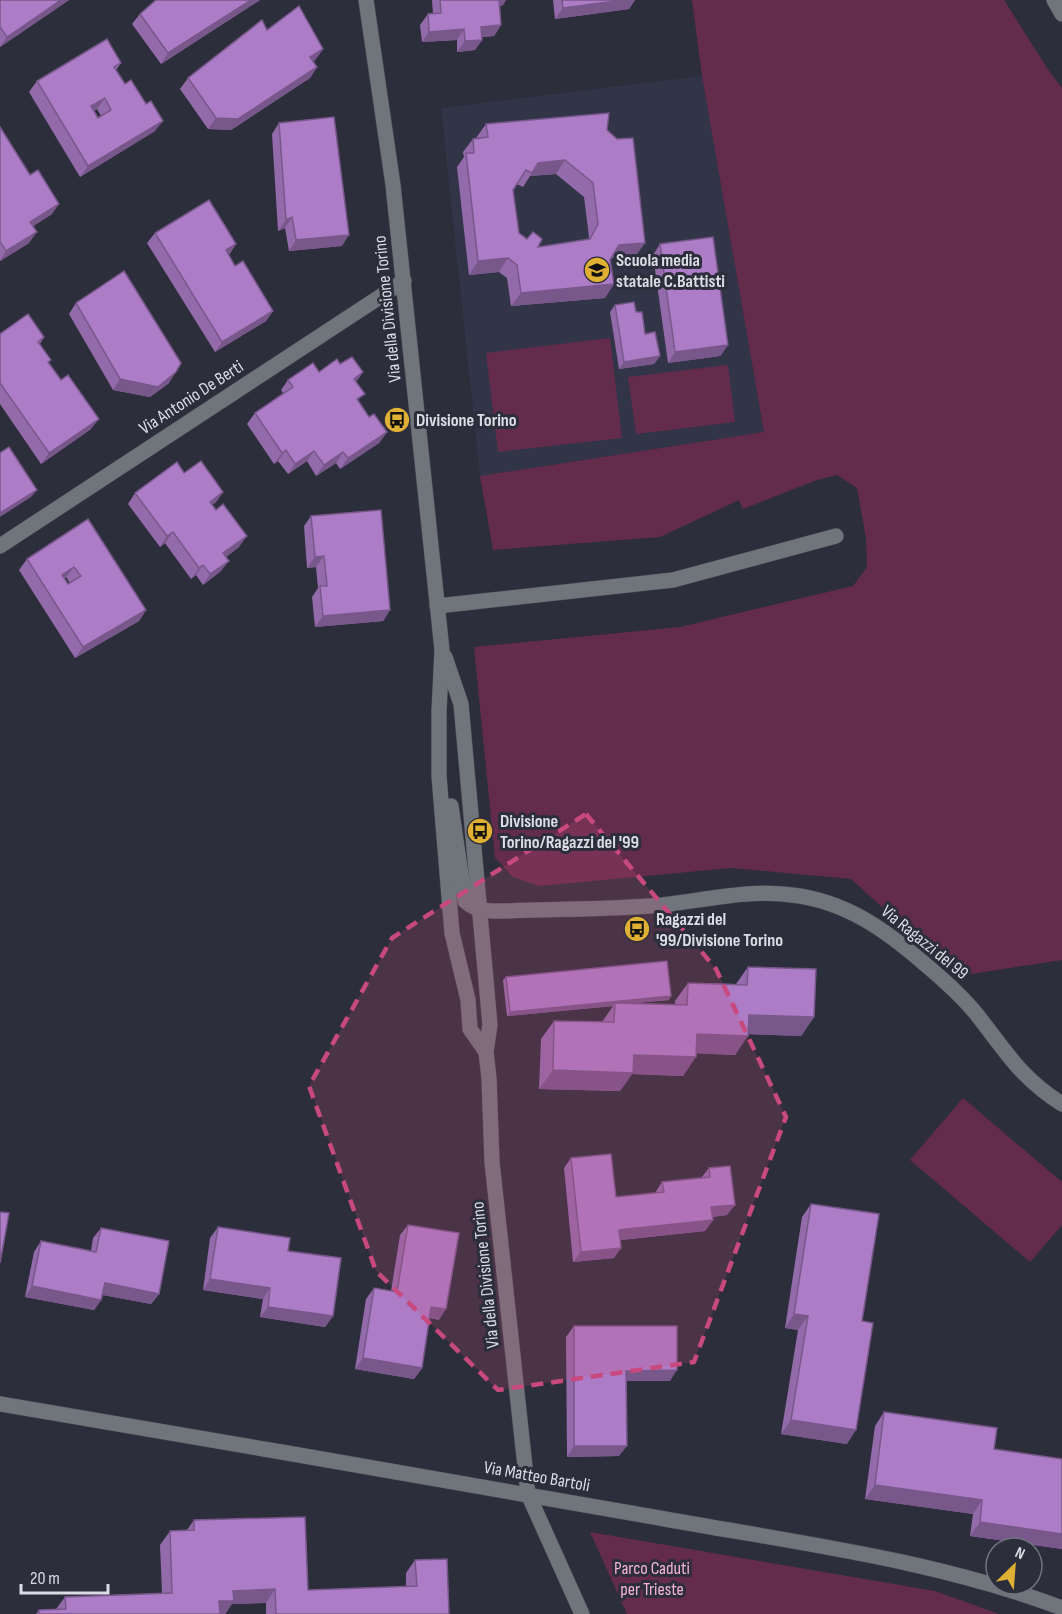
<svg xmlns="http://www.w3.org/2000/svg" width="1062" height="1614" font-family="'Sofia Sans Condensed',sans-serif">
  <rect width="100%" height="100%" fill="#2c2e3b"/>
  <!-- built -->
  <polygon fill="#323448" points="702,76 764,432 480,476 441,108"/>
  <!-- green -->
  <g fill="#632c4c">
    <polygon points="692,0 1004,0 1049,71 1062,88 1062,960 958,976 851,879 731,868 539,886 513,877 495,858 474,647 680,627 853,586 867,567 866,538 857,488 837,475 817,480 743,509 739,500 660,537 493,550 480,476 764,432 702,76"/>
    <polygon points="610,338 622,438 498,452 486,353"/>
    <polygon points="728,365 735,422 636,434 628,377"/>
    <polygon points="963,1098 1062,1182 1062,1225 1030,1262 910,1160"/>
    <polygon points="590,1532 935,1591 999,1614 627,1614"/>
  </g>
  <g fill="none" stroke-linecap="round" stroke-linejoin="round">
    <!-- minor casing -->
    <g stroke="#484a56" stroke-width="16">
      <g id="minor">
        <polyline points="366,0 393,185 442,650 439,711 439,776 452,933 468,1000 470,1029 486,1052"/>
        <polyline points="1054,0 1062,14"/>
        <polyline points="0,546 404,281"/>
        <polyline points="437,606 673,580 836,536"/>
        <polyline points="445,657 461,704 490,1025 486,1052 489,1078 492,1162 528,1494 582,1614"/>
        <path d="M451 806 465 901C480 916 510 910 530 910 574 909 618 909 662 905 705 900 749 889 792 895 846 901 887 931 926 965 945 981 963 997 978 1016 1007 1053 1021 1078 1062 1104"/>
        <path d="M0 1404C222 1442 443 1479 665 1519 798 1543 935 1560 1062 1608"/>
      </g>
    </g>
    <!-- minor -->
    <use href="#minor" stroke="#70757b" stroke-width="15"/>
  </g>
  <!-- wall -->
  <g fill="#946baa" fill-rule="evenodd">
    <polygon points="0,0 69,0 0,47"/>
    <polygon points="260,0 161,64 132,24 140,14"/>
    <polygon points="432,0 506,0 502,6 499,6 501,25 494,36 482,37 482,40 475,50 457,52 457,40 422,42 420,25 428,14 433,14"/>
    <polygon points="553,0 635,0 629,9 555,19"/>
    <polygon points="267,30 323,49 315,60 313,61 317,67 310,78 231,130 208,129 180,89 188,78"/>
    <path d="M121 63 116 70 155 131 80 177 29 92 37 81ZM97 109 101 116 98 118 94 111Z"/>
    <polygon points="279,123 342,246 289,251 285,228 278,231 272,134"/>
    <path d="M486 124 607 130 635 257 611 258 610 260 605 298 511 306 507 278 499 272 469 275 457 167 464 157 463 152 473 139 476 138ZM556 174 584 197 589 237 588 240 538 247 519 233 513 190 517 184 523 187 530 176Z"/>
    <polygon points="0,127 52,214 33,226 29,243 0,261"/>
    <polygon points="155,233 236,244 229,255 235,266 273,311 266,321 215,352 147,243"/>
    <polygon points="660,244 728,345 720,356 668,363 653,255"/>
    <polygon points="76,303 169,383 150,397 113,390 69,314"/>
    <polygon points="615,305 636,312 645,334 660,356 654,364 619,369 610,312"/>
    <polygon points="0,334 44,337 40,344 49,363 91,429 41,464 0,404"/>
    <polygon points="340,364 363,372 356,382 359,402 369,417 387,432 379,443 340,469 336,463 316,476 307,461 288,474 278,461 274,464 247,424 255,413 283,393 281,390 288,380 319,372"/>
    <polygon points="184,473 223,492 216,502 212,505 239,547 226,557 221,571 203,585 196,575 191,579 165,543 160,547 128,504 135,493"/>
    <polygon points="311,516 390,610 383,621 315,627 312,597 318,588 316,567 307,568 304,526"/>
    <path d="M88 519 146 610 139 621 75 658 19 570 27 559ZM66 577 70 583 68 584 64 579Z"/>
    <polygon points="748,967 814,1017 801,1036 748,1034 735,1055 697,1053 683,1076 632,1074 620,1091 539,1089 541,1039 554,1021 602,1022 613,1006 507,1016 503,980 506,977 669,1000 635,1003 675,1005 675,1001 688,983 736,984"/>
    <polygon points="571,1158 616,1197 655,1193 662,1182 701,1178 709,1168 727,1215 712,1217 713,1220 705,1231 621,1240 614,1258 573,1262 564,1168"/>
    <polygon points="811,1204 862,1321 847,1444 781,1434 798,1330 785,1328 802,1217"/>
    <polygon points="408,1225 439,1320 430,1318 422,1368 414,1379 355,1369 366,1299 374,1288 391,1291 400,1235"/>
    <polygon points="218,1227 288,1251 333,1316 325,1327 260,1317 263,1299 203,1290 210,1238"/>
    <polygon points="101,1228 159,1294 151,1304 103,1295 101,1300 94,1310 25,1297 34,1252 41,1241 91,1251 93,1238"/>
    <polygon points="574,1326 670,1381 626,1381 619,1456 567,1457 566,1337"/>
    <polygon points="884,1412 994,1449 1062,1459 1062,1549 970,1536 973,1514 865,1499 875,1426"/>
    <polygon points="194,1520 308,1590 406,1587 406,1573 415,1560 449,1614 266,1614 266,1603 232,1604 225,1614 36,1614 39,1610 56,1609 65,1597 162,1593 160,1545 170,1531 187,1530"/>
  </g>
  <!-- shaded-wall -->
  <g fill="#78578b">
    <polygon points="61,0 69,0 0,47 7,37"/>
    <polygon points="251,0 260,0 161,64 168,53"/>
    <polygon points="496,0 506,0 502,6 491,7"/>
    <polygon points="623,0 635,0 629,9 555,19 563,8"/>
    <polygon points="501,25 494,36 474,38 481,27"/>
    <polygon points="464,29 457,40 422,42 429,32"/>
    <polygon points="482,40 475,50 457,52 465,41"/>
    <polygon points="323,49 315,60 302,68 310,57"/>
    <polygon points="317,67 310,78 231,130 208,129 216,118"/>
    <polygon points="105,98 97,109 84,117 91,106"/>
    <polygon points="163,121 155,131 80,177 88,166"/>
    <polygon points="565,160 556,174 530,176 538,163"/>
    <polygon points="59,204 52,214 23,233 30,222"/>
    <polygon points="292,217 285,228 278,231 286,220"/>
    <polygon points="37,232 29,243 0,261 6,251"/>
    <polygon points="349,235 342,246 289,251 296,240"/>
    <polygon points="645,243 635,257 609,258 619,245"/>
    <polygon points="236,244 229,255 226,250"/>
    <polygon points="508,258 499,272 469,275 478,261"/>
    <polygon points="614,284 605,298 511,306 521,293"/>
    <polygon points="273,311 266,321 215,352 222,342"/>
    <polygon points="728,345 720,356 668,363 675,352"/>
    <polygon points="660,356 654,364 619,369 624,362"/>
    <polygon points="176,372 169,383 150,397 113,390 120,379"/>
    <polygon points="363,372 355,383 354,379"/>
    <polygon points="99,419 91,429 41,464 49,453"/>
    <polygon points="387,432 379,443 340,469 348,458"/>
    <polygon points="286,450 278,461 274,464 282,453"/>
    <polygon points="314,451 307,461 288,474 295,464"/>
    <polygon points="343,452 336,463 316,476 324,465"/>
    <polygon points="37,490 31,497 0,517 0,513"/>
    <polygon points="223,492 216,502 202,512 210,502"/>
    <polygon points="173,532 165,543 160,547 167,536"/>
    <polygon points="247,536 239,547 216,564 223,553"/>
    <polygon points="324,556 316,567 307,568 315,557"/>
    <polygon points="229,561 221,571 203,585 210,574"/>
    <polygon points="203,565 196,575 191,579 199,568"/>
    <polygon points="74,567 66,577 54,586 62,575"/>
    <polygon points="146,610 139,621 75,658 83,647"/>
    <polygon points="390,610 383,621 315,627 323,616"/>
    <polygon points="671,996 669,1000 615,1005 615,1003 613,1006 507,1016 510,1012"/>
    <polygon points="749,1015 814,1017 801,1036 736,1034"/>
    <polygon points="697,1034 748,1036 735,1055 684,1053"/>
    <polygon points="634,1055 696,1057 683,1076 632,1074 620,1091 539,1089 553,1070"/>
    <polygon points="735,1205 727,1215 704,1218 711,1207"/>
    <polygon points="713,1220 705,1231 612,1241 619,1230"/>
    <polygon points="621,1248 614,1258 573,1262 581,1252"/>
    <polygon points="210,1279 270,1288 263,1299 203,1290"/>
    <polygon points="105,1283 159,1294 151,1304 97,1294"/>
    <polygon points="32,1286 101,1300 94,1310 25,1297"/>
    <polygon points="268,1307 333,1316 325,1327 260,1317"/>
    <polygon points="431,1307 446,1309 439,1320 424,1317"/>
    <polygon points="794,1314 808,1316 798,1330 785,1328"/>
    <polygon points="363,1358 422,1368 414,1379 355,1369"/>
    <polygon points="677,1370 670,1381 619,1381 626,1371"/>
    <polygon points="791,1420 856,1430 847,1444 781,1434"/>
    <polygon points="574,1446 627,1446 619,1456 567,1457"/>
    <polygon points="875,1485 982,1500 973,1514 865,1499"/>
    <polygon points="980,1522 1062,1534 1062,1549 970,1536"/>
    <polygon points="275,1589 266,1603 232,1604 225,1614 211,1614 219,1601 233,1591"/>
  </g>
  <!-- building -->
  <g fill="#ac7cc6" stroke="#78578b" stroke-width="1.5" fill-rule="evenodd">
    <polygon points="0,0 61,0 7,37 0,27"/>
    <polygon points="156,0 251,0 168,53 140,14"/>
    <polygon points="440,0 499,0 501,25 481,27 482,40 465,41 464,29 429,32 428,14 441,13"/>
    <polygon points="562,0 623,0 563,8"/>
    <polygon points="299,6 323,49 310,57 317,67 238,119 216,118 188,78 262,20 267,30"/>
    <path d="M107 39 121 63 114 67 125 84 131 80 146 104 151 101 163 121 88 166 37 81ZM105 98 111 110 98 118 91 106Z"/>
    <path d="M609 113 607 130 617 139 633 138 645 243 619 245 610 260 614 284 521 293 517 265 508 258 478 261 466 153H474L473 139 488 137 486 124ZM565 160 593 183 598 224 590 239 538 247 542 239 533 232 527 239 519 233 513 190 526 170 532 173 538 163Z"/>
    <polygon points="334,117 349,235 296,240 292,217 286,220 279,123"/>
    <polygon points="0,127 30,175 38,170 59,204 30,222 37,232 6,251 1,243 0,243"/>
    <polygon points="209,200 236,244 226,250 235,266 243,261 273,311 222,342 155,233"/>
    <polygon points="713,237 728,345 675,352 660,244"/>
    <polygon points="124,271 181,363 176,372 158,387 120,379 76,303"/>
    <polygon points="634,302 636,312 642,312 645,334 655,332 660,356 624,362 615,305"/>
    <polygon points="28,314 44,337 38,342 51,360 48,362 61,380 68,375 99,419 49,453 0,383 0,334"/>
    <polygon points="352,357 363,372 354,379 365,394 357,399 369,417 374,414 387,432 348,458 343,452 324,465 314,451 295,464 286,450 282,453 255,413 293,387 288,380 313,363 319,372 337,359 340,364"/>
    <polygon points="9,447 37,490 0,513 0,453"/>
    <polygon points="201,461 223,492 210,502 216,510 223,504 247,536 223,553 229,561 210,574 203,565 199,568 173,532 167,536 135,493 177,462 184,473"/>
    <polygon points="381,510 390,610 323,616 320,586 327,586 324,556 315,557 311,516"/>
    <path d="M88 519 146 610 83 647 27 559ZM74 567 81 576 68 584 62 575Z"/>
    <polygon points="667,961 671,996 510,1012 506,977"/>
    <polygon points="748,967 816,969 814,1017 749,1015 748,1036 697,1034 696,1057 634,1055 633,1073 553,1070 554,1021 614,1022 615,1003 687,1005 688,983 747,985"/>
    <polygon points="611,1154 616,1197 664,1192 662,1182 710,1177 709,1168 730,1166 735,1205 711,1207 713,1220 619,1230 621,1248 581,1252 571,1158"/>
    <polygon points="811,1204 879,1214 862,1321 873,1323 856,1430 791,1420 808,1316 794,1314"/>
    <polygon points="0,1212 9,1213 0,1263"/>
    <polygon points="408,1225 459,1233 446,1309 431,1307 422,1368 363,1358 374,1288 397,1292"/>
    <polygon points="218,1227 290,1238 288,1251 341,1258 333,1316 268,1307 270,1288 210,1279"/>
    <polygon points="101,1228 169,1241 159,1294 105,1283 101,1300 32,1286 41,1241 96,1252"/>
    <polygon points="574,1326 677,1326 677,1370 626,1371 627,1446 574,1446"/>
    <polygon points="884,1412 997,1428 994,1449 1062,1459 1062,1534 980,1522 982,1500 875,1485"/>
    <polygon points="305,1517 308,1590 417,1586 415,1560 447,1559 449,1614 276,1614 275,1589 233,1591 234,1601 219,1601 220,1614 39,1614 39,1610 66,1609 65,1597 172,1593 170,1531 194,1530 194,1520"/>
  </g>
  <!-- marked area -->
  <path fill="#c8497e" fill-opacity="0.2" stroke="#c8497e" stroke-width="4.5" stroke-dasharray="12 8" stroke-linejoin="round" d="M586 814 716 969 786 1117 694 1362 498 1390 376 1271 309 1086 392 938Z"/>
  <!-- icons -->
  <defs>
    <g id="school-disc" transform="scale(1.35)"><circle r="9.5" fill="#e0b034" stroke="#2c2e3b"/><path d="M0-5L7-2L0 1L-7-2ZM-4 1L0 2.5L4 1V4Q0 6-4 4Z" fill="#111"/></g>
    <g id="bus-disc" transform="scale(1.35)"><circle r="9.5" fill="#e0b034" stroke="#2c2e3b"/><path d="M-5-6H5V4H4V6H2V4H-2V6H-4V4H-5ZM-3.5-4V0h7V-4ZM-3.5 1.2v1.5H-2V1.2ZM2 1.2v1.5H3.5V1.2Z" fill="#111"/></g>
  </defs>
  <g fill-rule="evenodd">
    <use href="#school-disc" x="597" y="270"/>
    <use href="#bus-disc" x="397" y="420"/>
    <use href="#bus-disc" x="480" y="831"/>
    <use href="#bus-disc" x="637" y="929"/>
  </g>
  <g text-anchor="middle" stroke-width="6" stroke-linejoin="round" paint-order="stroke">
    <!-- poi labels -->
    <g font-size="18" font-weight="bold" fill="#dbdce6" stroke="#2c2e3b" text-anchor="start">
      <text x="616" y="266">Scuola media<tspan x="616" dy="21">statale C.Battisti</tspan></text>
      <text x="416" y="426">Divisione Torino</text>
      <text x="500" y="827">Divisione<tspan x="500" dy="21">Torino/Ragazzi del '99</tspan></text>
      <text x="656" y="925">Ragazzi del<tspan x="656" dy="21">'99/Divisione Torino</tspan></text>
    </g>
    <!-- street labels -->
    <g font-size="18" fill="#dbdce6" stroke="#2c2e3b">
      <text transform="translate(387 309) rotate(-96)" y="6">Via della Divisione Torino</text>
      <text transform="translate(191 397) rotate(-33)" y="6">Via Antonio De Berti</text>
      <text transform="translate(925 942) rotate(39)" y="6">Via Ragazzi del 99</text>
      <text transform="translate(485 1275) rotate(-96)" y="6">Via della Divisione Torino</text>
      <text transform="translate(537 1476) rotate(10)" y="6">Via Matteo Bartoli</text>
    </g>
    <!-- park labels -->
    <g font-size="18" fill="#f5b3d5" stroke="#2c2e3b">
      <text x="652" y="1574">Parco Caduti<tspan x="652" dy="21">per Trieste</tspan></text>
    </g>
  </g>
  <!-- north arrow -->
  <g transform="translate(1014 1566) rotate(25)"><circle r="28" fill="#2c2e3b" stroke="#72747f" stroke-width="1.5"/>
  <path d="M0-4.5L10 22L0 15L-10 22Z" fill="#e0b034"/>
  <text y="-9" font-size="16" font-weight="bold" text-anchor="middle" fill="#dbdce6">N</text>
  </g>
  <!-- scale -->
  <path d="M21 1584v9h87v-9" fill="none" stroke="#dbdce6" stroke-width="3"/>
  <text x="30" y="1584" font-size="18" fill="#dbdce6" stroke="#2c2e3b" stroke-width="4.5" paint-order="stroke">20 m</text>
</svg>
